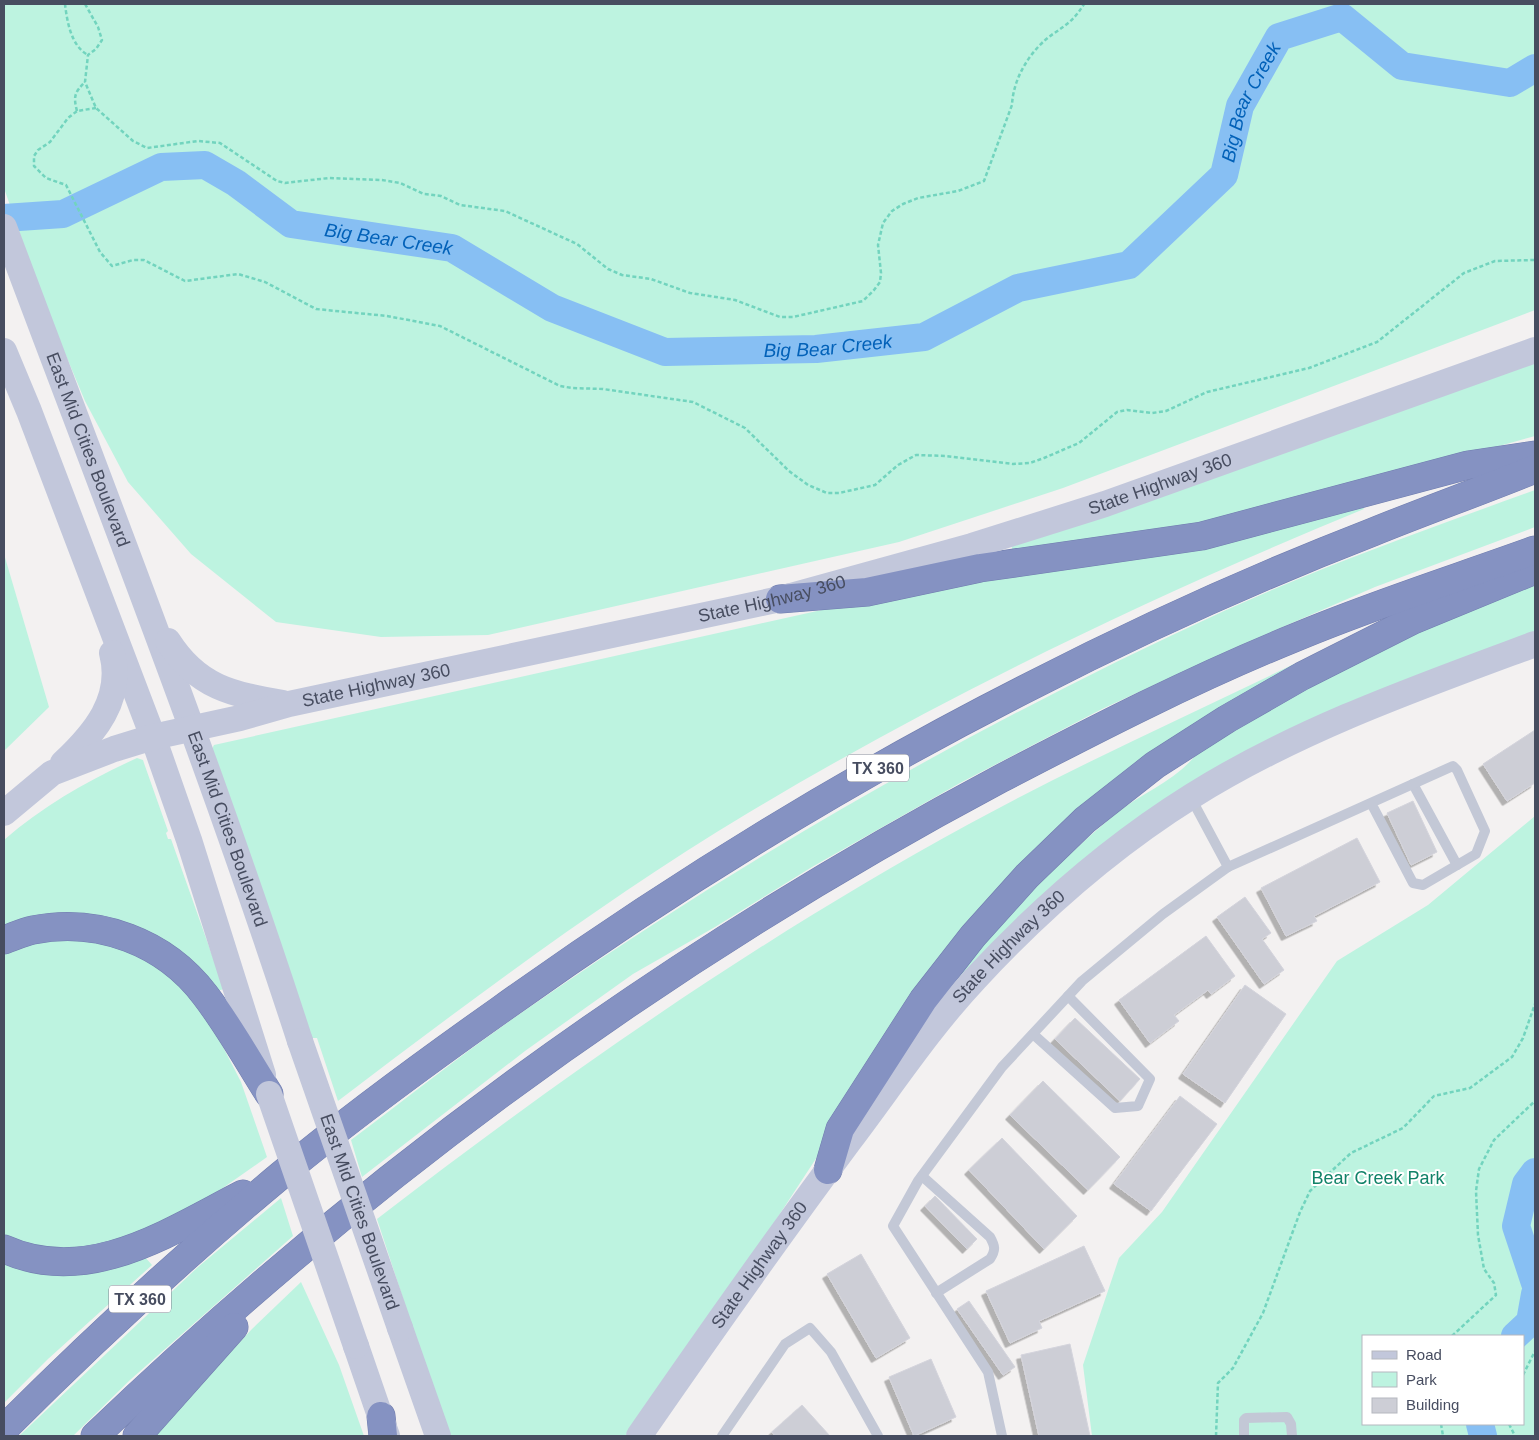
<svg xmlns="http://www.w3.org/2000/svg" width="1539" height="1440" font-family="Arial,sans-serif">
  <defs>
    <filter id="shadow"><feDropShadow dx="-4.5" dy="4.5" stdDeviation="0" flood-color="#0004"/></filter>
  </defs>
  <rect width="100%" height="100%" fill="#f3f1f1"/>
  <!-- green -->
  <g fill="#bdf3e0" fill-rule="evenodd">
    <polygon points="4,4 1535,4 1535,310 1063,488 899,542 488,635 381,637 276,622 191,554 128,482 85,401 44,303 4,188"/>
    <polygon points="1535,361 1535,436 1236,520 1014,554 1011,545"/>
    <path d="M1535 490V527L1375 587 1232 649 1102 709 960 783 812 867 715 927 633 974 525 1051 362 1177 351 1140C415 1092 477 1042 543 998 758 850 986 720 1224 611 1325 565 1431 528 1535 490Z"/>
    <path d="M1360 502 1364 509C1152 596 945 695 748 813 605 899 471 1000 338 1101L317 1038H311L210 753 214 745 835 607Z"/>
    <polygon points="4,554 49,707 4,751"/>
    <path d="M1535 583V633L1200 781 936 1009C952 981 972 958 993 934 1031 890 1073 849 1118 812 1145 791 1184 777 1201 747L1411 631Z"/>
    <path d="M1294 664 1298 671 1138 770 889 1037 817 1157 738 1278 625 1436H448L377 1219C565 1074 760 938 969 824 1075 766 1185 717 1294 664Z"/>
    <path d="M137 758 143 760 145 766 168 831 166 833 168 839H171L224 989 214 992 155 941 4 932V840C44 805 89 780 137 758Z"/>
    <path d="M1535 816V1436H1092L1083 1365 1119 1258 1162 1212 1337 961 1428 905ZM1363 1336H1523V1424H1363Z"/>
    <polygon points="57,938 98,940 153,962 185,990 206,1016 221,1043 241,1082 267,1157 183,1216 79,1254 4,1239 4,951"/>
    <polygon points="281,1198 293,1236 130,1380 73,1436 19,1436 198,1267"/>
    <polygon points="144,1256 152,1265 48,1359 4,1403 4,1260"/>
    <polygon points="301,1282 339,1365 364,1436 152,1436 252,1329"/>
  </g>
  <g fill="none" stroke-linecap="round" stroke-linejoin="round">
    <!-- river -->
    <g stroke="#87bff3" stroke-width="28">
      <path id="s1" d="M4 218 63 214 161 167 205 165 236 183 291 224 452 248 552 308 665 352 816 349 924 337 1018 288 1129 265 1224 175 1240 106 1279 37 1342 17 1402 66 1510 83 1535 68"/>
      <polyline points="1535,1172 1526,1184 1516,1226 1535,1283"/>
      <polyline points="1515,1336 1530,1322 1535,1294"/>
      <polyline points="1480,1424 1483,1436"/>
    </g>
  </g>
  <!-- building -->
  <g fill="#cdced6" stroke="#d4d4dc" filter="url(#shadow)">
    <polygon points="1535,730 1535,783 1507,801 1483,764"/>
    <polygon points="1413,801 1437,852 1411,865 1387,813"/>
    <polygon points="1357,838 1380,882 1314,916 1317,921 1286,936 1261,888"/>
    <polygon points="1245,897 1271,933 1262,939 1284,970 1264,984 1217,917"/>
    <polygon points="1206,936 1235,976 1211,994 1208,990 1174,1015 1179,1021 1150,1043 1119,1000"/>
    <polygon points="1245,985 1286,1014 1225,1103 1183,1074"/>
    <polygon points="1075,1018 1140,1079 1120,1101 1055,1039"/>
    <polygon points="1043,1081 1120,1157 1088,1190 1010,1115"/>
    <polygon points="1180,1096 1217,1124 1151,1211 1114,1184"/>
    <polygon points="1002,1138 1077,1216 1044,1249 969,1170"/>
    <polygon points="935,1196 977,1239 967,1249 925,1206"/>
    <polygon points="1084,1246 1105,1291 1039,1321 1042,1328 1010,1343 986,1291"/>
    <polygon points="861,1254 910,1338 876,1358 827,1274"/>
    <polygon points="969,1301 1015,1367 1003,1375 957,1309"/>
    <polygon points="1070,1344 1090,1436 1039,1436 1021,1355"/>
    <polygon points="931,1359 956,1417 914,1436 889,1377"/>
    <polygon points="802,1405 830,1436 775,1436 772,1432"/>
  </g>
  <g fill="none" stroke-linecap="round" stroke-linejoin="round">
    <!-- motorway casing -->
    <g stroke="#707dae" stroke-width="29">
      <g id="motorway">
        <polyline points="780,599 867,592 980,568 1202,536 1468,465 1535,455"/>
        <path d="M4 940C13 937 23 932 33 930 98 917 165 942 205 995 229 1026 248 1061 269 1094"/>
        <polyline points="828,1170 840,1129 923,1000 973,936 1027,876 1085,820 1155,765 1227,719 1302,676 1413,620 1535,570"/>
        <path d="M4 1249C88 1287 169 1232 243 1194"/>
        <polyline points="381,1416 383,1436"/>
        <path d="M4 1429C92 1341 185 1255 281 1175 351 1117 425 1063 500 1010 669 889 845 780 1031 686 1142 629 1257 577 1373 532 1427 510 1481 491 1535 469"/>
        <path d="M95 1436C365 1177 669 955 1000 779 1096 729 1193 679 1294 638 1372 605 1455 579 1535 550"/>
        <polyline points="137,1436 234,1327"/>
      </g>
    </g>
    <!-- path -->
    <g stroke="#72d4be" stroke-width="2.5" stroke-dasharray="4 2.5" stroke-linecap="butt">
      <path d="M65 4C67 21 71 46 88 55"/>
      <path d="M85 4 98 27 102 40 96 49 88 55 85 82 96 108 133 141 147 148 198 141 220 143 277 181 285 183 329 178 382 180 400 183 424 194 441 196 460 205 505 211 577 244 608 269 622 275 651 279 690 293 735 300 780 317H793L863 301 874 290 880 282 881 273 878 245 883 223 892 211 903 204 918 198 958 191 984 181 1012 105C1013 83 1024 62 1039 46 1056 28 1069 29 1084 4"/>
      <polyline points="96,108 77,111 68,118 50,142 38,150 34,156 34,166 46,178 66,185 100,252 112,266 133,260 144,260 185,281 238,274 265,282 316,309 387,316 440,326 560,386 572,388 603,389 693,402 745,428 789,471 808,485 827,493 839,493 875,485 898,465 916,455 946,456 1013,464 1030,463 1044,458 1079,443 1117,412 1127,410 1152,413 1166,411 1207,392 1309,368 1377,342 1464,273 1495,261 1535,260"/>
      <path d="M77 111C73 96 75 92 85 82"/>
      <polyline points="1452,1336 1496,1295 1494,1283 1484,1269 1478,1235 1476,1191 1479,1169 1494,1140 1535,1101"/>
      <polyline points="1523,1375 1535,1351"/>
      <polyline points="1441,1424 1443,1436"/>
      <polyline points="1509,1424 1515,1436"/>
      <polyline points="1216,1436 1218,1383 1233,1368 1263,1313 1300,1212 1310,1191 1351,1153 1403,1128 1434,1096 1470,1088 1512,1057 1523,1038 1535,1004"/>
    </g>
    <!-- service -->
    <g stroke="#c3c8d6" stroke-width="10">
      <polyline points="1413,784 1457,865"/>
      <polyline points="1191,798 1228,867"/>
      <polyline points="1033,1034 1115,1108 1138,1106 1150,1079 1068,996"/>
      <path d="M922 1176 990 1237C995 1246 996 1250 990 1259L936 1293"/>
      <polyline points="722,1436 785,1344 810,1328 831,1352 878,1436"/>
      <polyline points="1002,1436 988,1372 893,1226 918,1181 1002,1067 1082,981 1163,914 1228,867 1453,766 1457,770 1485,831 1476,854 1423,885 1413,883 1371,803"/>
      <polyline points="1244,1436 1244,1420 1246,1418 1287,1417 1291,1424 1292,1436"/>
    </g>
    <!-- secondary -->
    <g stroke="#c2c7db" stroke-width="26">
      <path id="s2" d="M4 227C105 497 211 766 300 1041"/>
      <polyline points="4,351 29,411 153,737 189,840 263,1075"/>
      <path d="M168 641C198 688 232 694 283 703"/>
      <path d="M63 763C94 734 124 699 112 653"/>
      <path id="s3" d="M4 813 52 773 114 749 153 737 240 718 289 704 780 599 972 546 1105 504 1535 350"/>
      <polyline points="400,1328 438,1436"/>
      <polyline points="356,1346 387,1436"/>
      <path id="s4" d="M639 1436C708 1336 778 1237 850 1140 891 1086 929 1028 975 979 1039 910 1112 846 1192 796 1297 730 1419 687 1535 644"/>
    </g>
    <!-- motorway -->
    <use href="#motorway" stroke="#8592c2" stroke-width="28"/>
    <!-- secondary-bridge -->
    <g stroke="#c2c7db" stroke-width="26">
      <path id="s5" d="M300 1041 400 1328"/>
      <polyline points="269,1094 356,1346"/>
    </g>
  </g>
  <g text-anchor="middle" stroke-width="4" stroke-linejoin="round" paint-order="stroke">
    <!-- shield labels -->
    <g fill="#fff" stroke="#7e8290" stroke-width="1">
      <rect x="847" y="754.5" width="62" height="27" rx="4"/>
      <rect x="109" y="1285.5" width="62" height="27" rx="4"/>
    </g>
    <g font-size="16" font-weight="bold" fill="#474d60">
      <text x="878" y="774">TX 360</text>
      <text x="140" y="1305">TX 360</text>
    </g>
    <!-- street labels -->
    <g font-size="18" fill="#474d60" stroke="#fff">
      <text dy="6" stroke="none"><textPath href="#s2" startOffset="238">East Mid Cities Boulevard</textPath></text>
      <text dy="6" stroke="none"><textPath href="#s3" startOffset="1209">State Highway 360</textPath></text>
      <text dy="6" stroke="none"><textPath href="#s3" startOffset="804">State Highway 360</textPath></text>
      <text dy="6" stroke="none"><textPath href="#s3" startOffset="399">State Highway 360</textPath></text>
      <text dy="6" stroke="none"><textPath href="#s2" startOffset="642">East Mid Cities Boulevard</textPath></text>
      <text dy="6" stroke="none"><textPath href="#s4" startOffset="614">State Highway 360</textPath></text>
      <text dy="6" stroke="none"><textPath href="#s5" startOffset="181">East Mid Cities Boulevard</textPath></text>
      <text dy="6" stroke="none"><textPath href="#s4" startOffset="209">State Highway 360</textPath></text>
    </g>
    <!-- park labels -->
    <g font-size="18" fill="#118268" stroke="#fff">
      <text x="1378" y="1184">Bear Creek Park</text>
    </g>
    <!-- water labels -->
    <g font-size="19" font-style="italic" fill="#0261b8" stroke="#fff">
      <text dy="7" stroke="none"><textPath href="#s1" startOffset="1405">Big Bear Creek</textPath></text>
      <text dy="7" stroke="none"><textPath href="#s1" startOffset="415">Big Bear Creek</textPath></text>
      <text dy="7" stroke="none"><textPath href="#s1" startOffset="880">Big Bear Creek</textPath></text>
    </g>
  </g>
  <!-- border -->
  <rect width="1539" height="1440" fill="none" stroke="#474d60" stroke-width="10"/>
  <!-- legend -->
  <rect x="1362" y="1335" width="162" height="90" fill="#ffffff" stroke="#b5b8bf"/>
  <rect x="1372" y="1351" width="25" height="8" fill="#c2c7db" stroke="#b5b8bf"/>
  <text x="1406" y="1360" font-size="15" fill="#474d60">Road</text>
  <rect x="1372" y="1372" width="25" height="15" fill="#bdf3e0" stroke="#b5b8bf"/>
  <text x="1406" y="1385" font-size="15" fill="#474d60">Park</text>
  <rect x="1372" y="1398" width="25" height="15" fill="#cdced6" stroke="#b5b8bf"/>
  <text x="1406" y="1410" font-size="15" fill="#474d60">Building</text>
</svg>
